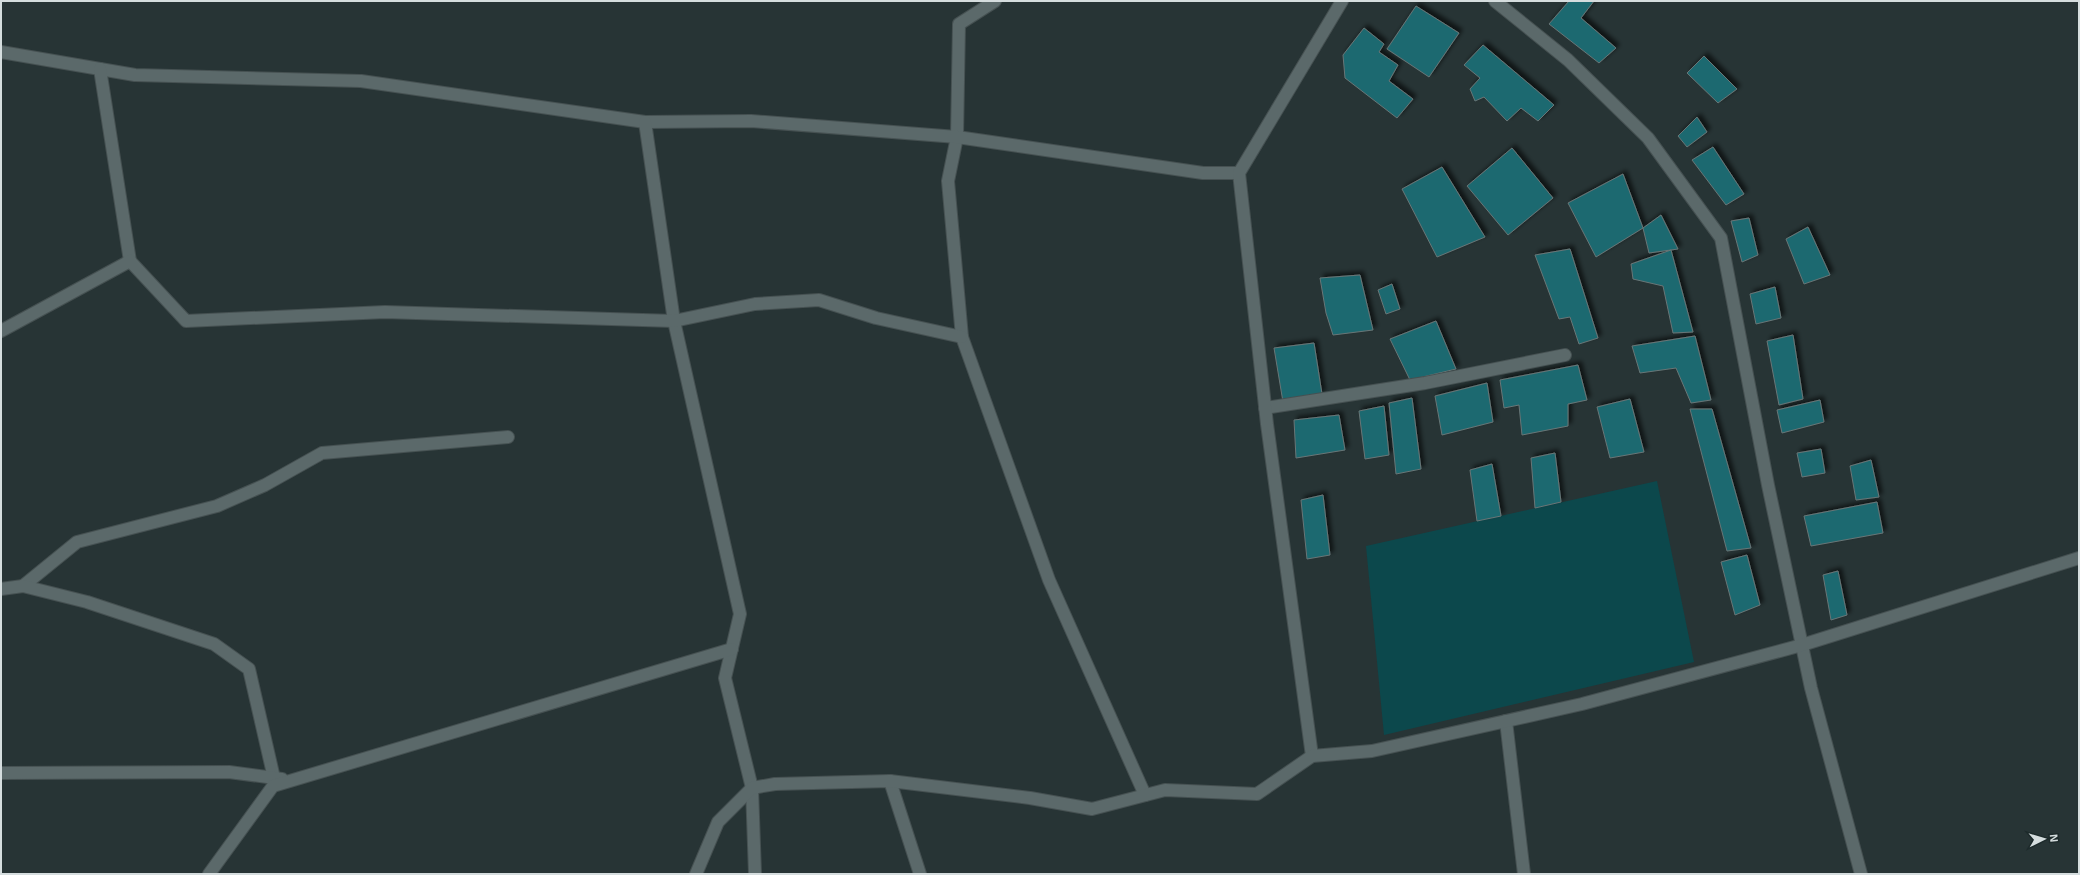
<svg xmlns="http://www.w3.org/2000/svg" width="2080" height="875" font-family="Arial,sans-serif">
  <defs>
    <filter id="shadow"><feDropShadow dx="3.5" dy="-3.5" stdDeviation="2" flood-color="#0009"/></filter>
  </defs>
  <rect width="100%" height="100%" fill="#273435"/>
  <!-- green -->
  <polygon fill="#0c484c" points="1657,481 1694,662 1384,735 1366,546"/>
  <!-- building -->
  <g fill="#1d696f" stroke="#687677" filter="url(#shadow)">
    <polygon points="1569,1 1594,1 1581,18 1616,48 1599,63 1549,24"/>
    <polygon points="1416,6 1459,33 1429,77 1387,49"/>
    <polygon points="1364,28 1384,44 1379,52 1398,65 1389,81 1413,99 1397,118 1345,78 1343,55"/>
    <polygon points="1483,45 1554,105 1538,121 1521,108 1507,121 1484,97 1475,101 1470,89 1480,78 1464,65"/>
    <polygon points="1704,56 1737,89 1718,103 1687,73"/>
    <polygon points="1697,117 1707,132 1687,147 1678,136"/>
    <polygon points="1713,147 1744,194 1726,205 1692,160"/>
    <polygon points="1512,148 1553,198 1508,235 1467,186"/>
    <polygon points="1442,167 1485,237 1437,257 1402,189"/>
    <polygon points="1623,174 1643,228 1596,257 1568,203"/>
    <polygon points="1661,215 1678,249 1649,253 1643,228"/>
    <polygon points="1749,218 1758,255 1742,262 1731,221"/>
    <polygon points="1808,227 1830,275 1804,284 1786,239"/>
    <polygon points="1570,249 1598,338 1579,344 1570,317 1559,319 1535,255"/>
    <polygon points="1671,250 1693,332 1673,333 1663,286 1633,279 1631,264"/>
    <polygon points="1360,275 1373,330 1333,335 1326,313 1320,278"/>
    <polygon points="1392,284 1400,309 1386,314 1378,290"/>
    <polygon points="1775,287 1781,318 1756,324 1750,294"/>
    <polygon points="1436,321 1456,369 1410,380 1390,339"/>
    <polygon points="1793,335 1803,399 1779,405 1767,341"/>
    <polygon points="1695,336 1711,400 1691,403 1676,368 1640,373 1632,346"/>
    <polygon points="1314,343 1322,394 1283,402 1274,348"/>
    <polygon points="1578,365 1587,400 1568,404 1568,426 1522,435 1519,405 1504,408 1500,380"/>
    <polygon points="1487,383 1493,422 1442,435 1435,396"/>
    <polygon points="1412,398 1421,469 1396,474 1389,403"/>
    <polygon points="1630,399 1644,452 1610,458 1597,407"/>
    <polygon points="1820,400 1824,422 1782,433 1777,410"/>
    <polygon points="1384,406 1389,455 1365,459 1359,411"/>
    <polygon points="1690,409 1712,409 1751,548 1727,551"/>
    <polygon points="1339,415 1345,450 1296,458 1294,420"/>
    <polygon points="1821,449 1825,473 1802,477 1797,453"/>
    <polygon points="1555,453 1561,502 1535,508 1531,458"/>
    <polygon points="1871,460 1879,497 1856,500 1850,466"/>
    <polygon points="1492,464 1501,516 1477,521 1470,470"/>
    <polygon points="1323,495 1330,555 1307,559 1301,500"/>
    <polygon points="1877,502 1883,533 1811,546 1804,516"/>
    <polygon points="1747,555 1760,605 1735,615 1721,562"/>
    <polygon points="1838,571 1847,615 1831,620 1823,575"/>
  </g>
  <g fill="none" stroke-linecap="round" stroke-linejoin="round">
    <!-- minor casing -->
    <g stroke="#465152" stroke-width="14">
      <g id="minor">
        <polyline points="995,1 959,24 957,137 948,181 962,337 1049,580 1145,795"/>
        <polyline points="1495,1 1568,60 1648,138 1721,238 1768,485 1811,688 1861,874"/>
        <polyline points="1,52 135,75 361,81 645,122 751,121 957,137 1203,173 1239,173"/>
        <polyline points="100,69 130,261"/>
        <polyline points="645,122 674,321 740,614 725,678 752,788 755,874"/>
        <polyline points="1,331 130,261 186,321 385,312 674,321 755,304 819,300 876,318 962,337"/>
        <polyline points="1265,408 1425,383 1565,355"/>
        <polyline points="23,586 77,542 217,506 265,485 322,453 508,437"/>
        <polyline points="1,589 23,586 87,602 214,644 249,669 274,778"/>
        <polyline points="1506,721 1524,874"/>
        <polyline points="1312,756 1267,424 1239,173 1342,1"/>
        <polyline points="1,773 229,772 282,779"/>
        <polyline points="890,781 920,874"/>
        <polyline points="209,874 273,786 732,649"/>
        <polyline points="696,874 718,822 752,788 775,784 890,781 1030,798 1092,809 1165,790 1257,794 1312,756 1372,751 1582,704 1802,645 2079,558"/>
      </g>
    </g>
    <!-- minor -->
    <use href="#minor" stroke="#5b696a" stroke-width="12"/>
  </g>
  <!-- border -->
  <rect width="2080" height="875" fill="none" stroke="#d5ddde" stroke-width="4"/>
  <!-- north arrow -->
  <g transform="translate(2044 839) rotate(85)" stroke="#1d2a2b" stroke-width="3" paint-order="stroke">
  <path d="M0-3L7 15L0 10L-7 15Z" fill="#d5ddde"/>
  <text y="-6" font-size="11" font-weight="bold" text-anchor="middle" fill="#d5ddde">N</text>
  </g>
</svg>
